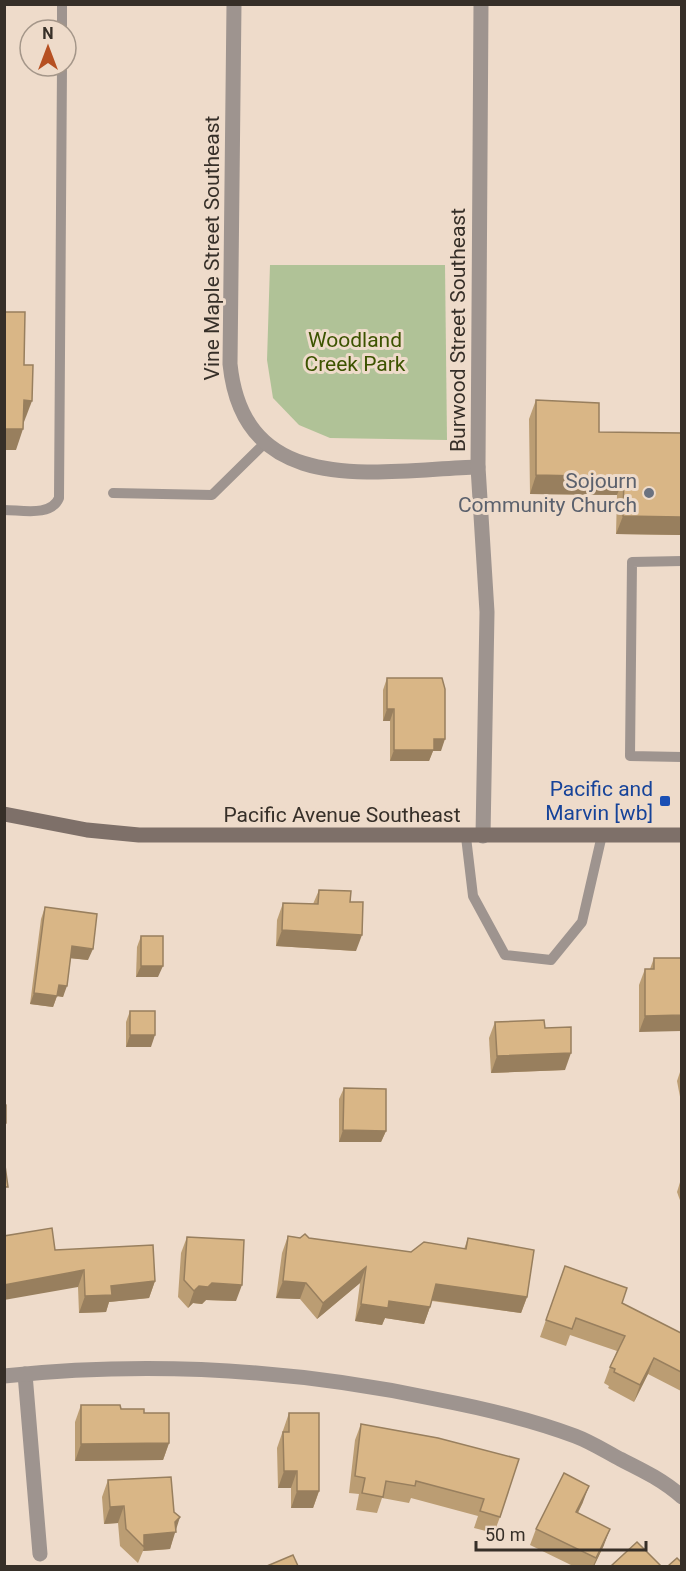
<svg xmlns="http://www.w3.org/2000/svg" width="686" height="1571" font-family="Roboto,sans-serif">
  <rect width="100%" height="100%" fill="#eedbca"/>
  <!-- green -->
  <polygon fill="#b0c297" points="270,265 445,265 447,440 330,438 299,425 273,398 267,360"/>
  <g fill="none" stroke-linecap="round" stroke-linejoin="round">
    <!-- lane -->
    <g stroke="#9e948f" stroke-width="10">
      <polyline points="62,4 62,30"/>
      <polyline points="113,493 212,495 265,443"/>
      <path d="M4 510C22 510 51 517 59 498L62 66"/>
      <polyline points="682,561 632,562 630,756 682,757"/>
      <polyline points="466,837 473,896 505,955 551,960 582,922 602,835"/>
    </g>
    <!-- street -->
    <g stroke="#9e948f" stroke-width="15">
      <path d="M234 4 230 364C244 501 380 470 478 467"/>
      <polyline points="481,4 478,467 487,612 483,836"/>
      <polyline points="25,1374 40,1554"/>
      <path d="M4 1376C149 1361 293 1369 435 1399 482 1408 530 1419 575 1436 591 1442 605 1451 620 1459 642 1470 663 1480 682 1497"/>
    </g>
    <!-- secondary -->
    <polyline stroke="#7e7069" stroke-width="15" points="4,814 87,830 139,835 682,835"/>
  </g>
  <!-- wall -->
  <g fill="#bb9d73">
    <polygon points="536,400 599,432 681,433 681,535 616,534 617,495 530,494 529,419"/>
    <polygon points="387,678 441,751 433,751 429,761 390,761 390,721 383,721 383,690"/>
    <polygon points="319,890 350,902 356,951 276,946 277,920 283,903 313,904"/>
    <polygon points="45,907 88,960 71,958 63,997 57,996 53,1007 30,1004 41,919"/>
    <polygon points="141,936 158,977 136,977 137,947"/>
    <polygon points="654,958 681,958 639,1032 639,985 645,969 650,969"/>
    <polygon points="130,1011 151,1047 126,1047 126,1022"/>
    <polygon points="495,1022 545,1028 565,1070 491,1073 489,1038"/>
    <polygon points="681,1069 681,1102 677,1081"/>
    <polygon points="344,1088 386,1131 381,1142 339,1142 339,1099"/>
    <polygon points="681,1179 681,1203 677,1192"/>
    <polygon points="288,1236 411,1252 464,1249 468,1238 527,1297 521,1313 432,1301 424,1324 385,1318 382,1325 355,1321 360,1283 317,1319 300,1299 276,1298 282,1253"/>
    <polygon points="187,1237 236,1301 206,1300 202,1304 193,1303 188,1308 178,1297 181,1253"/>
    <polygon points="55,1250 155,1281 149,1298 109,1302 106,1312 79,1313 78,1287"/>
    <polygon points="565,1266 622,1303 681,1333 681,1391 648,1374 634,1402 608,1388 609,1386 604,1383 610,1367 617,1351 570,1335 566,1346 540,1337"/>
    <polygon points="81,1405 121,1409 144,1413 169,1443 163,1460 75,1461 75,1422"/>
    <polygon points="289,1413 319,1491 313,1508 291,1508 291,1488 278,1488 277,1448"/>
    <polygon points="361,1424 438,1438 500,1517 494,1533 474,1528 478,1516 411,1498 409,1503 382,1498 377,1513 356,1510 359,1494 349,1493 355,1440"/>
    <polygon points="108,1480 175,1530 170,1549 143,1551 138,1563 120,1546 118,1523 104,1524 102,1497"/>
    <polygon points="583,1502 578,1513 604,1545 594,1566 573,1566 530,1545 536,1529"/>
  </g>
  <!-- shaded-wall -->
  <g fill="#987f5e">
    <polygon points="24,400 32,401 24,422 16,421"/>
    <polygon points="4,429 23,429 16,450 4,450"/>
    <polygon points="536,475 624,477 617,495 530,494"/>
    <polygon points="623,516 681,517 681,535 616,534"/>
    <polygon points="387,709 394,709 390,721 383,721"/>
    <polygon points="434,739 445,739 441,751 433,751 429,761 390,761 394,750"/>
    <polygon points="282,930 362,935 356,951 276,946"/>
    <polygon points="72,946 93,949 88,960 68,958"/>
    <polygon points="141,966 163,966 158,977 136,977"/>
    <polygon points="59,985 67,986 63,997 57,996 53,1007 30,1004 34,993"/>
    <polygon points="681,1015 681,1031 639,1032 645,1016"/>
    <polygon points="130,1035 155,1035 151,1047 126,1047"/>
    <polygon points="571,1053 565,1070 491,1073 497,1056"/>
    <polygon points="343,1130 386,1131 381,1142 339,1142"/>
    <polygon points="366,1267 360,1283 317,1319 323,1303"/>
    <polygon points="84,1270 78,1287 4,1300 4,1285"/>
    <polygon points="155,1281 149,1298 109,1302 106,1312 79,1313 85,1296 111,1286"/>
    <polygon points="283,1281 306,1283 300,1299 276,1298"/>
    <polygon points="212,1283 242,1285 236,1301 206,1300 202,1304 193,1303 188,1308 194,1291 199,1286"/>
    <polygon points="436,1284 527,1297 521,1313 430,1300"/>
    <polygon points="389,1301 430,1307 424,1324 385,1318 382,1325 355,1321 361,1304"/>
    <polygon points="654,1358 648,1374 634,1402 640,1385"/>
    <polygon points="169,1443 163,1460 75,1461 81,1444"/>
    <polygon points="284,1471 297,1471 291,1488 278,1488"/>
    <polygon points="589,1486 583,1502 570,1528 576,1512"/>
    <polygon points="297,1491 319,1491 313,1508 291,1508"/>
    <polygon points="124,1506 118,1523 104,1524 110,1507"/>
    <polygon points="180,1517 170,1549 143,1551 144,1547 144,1535 175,1522"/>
    <polygon points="610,1529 604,1545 594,1566 593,1566"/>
  </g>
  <!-- building -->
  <g fill="#d9b686" stroke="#987f5e" stroke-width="1.5">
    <polygon points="4,312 25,312 24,365 33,365 32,401 24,400 23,429 4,429"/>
    <polygon points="536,400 599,403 599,432 681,433 681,517 623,516 624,477 536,475"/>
    <polygon points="387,678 442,678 445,689 445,739 434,739 434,750 394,750 394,709 387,709"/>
    <polygon points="319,890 351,891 350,902 363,902 362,935 282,930 283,903 318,904"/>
    <polygon points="45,907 97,914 93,949 72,946 67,986 59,985 57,996 34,993"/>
    <rect x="141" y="936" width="22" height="30"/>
    <polygon points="654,958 681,958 681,1015 645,1016 645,969 654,969"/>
    <rect x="130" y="1011" width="25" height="24"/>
    <polygon points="544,1020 545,1028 571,1027 571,1053 497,1056 495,1022"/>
    <polygon points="344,1088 386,1089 386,1131 343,1130"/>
    <polygon points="4,1104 6,1105 6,1123 4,1123"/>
    <polygon points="4,1158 8,1187 4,1187"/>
    <polygon points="52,1228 55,1250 153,1245 155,1281 111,1286 112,1295 85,1296 84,1270 4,1285 4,1236"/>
    <polygon points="305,1234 309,1238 411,1252 424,1242 466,1249 468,1238 534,1250 527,1297 436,1284 430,1307 389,1301 388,1308 361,1304 366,1267 323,1303 306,1283 283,1281 288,1236 300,1238"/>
    <polygon points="187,1237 244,1240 242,1285 212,1283 208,1287 199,1286 194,1291 184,1280"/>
    <polygon points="565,1266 627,1288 622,1303 681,1333 681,1372 654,1358 640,1385 614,1372 615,1369 610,1367 625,1336 576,1318 572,1329 546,1320"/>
    <polygon points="81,1405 120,1405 121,1409 144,1409 144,1413 169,1413 169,1443 81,1444"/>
    <polygon points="289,1413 319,1413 319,1491 297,1491 297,1471 284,1471 283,1432 289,1432"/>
    <polygon points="361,1424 438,1438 519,1459 500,1517 480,1511 484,1499 416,1481 415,1486 386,1481 383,1497 362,1493 365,1478 355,1476"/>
    <polygon points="564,1473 589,1486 576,1512 610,1529 596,1558 536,1529"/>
    <polygon points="171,1477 174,1512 180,1517 175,1522 176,1532 144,1535 144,1547 126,1529 124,1506 110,1507 108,1480"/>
    <polygon points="637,1542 661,1566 611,1566"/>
    <polygon points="293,1555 298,1566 267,1566"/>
    <polygon points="677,1558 681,1562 681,1566 668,1566"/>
  </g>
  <!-- markers -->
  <circle fill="#6b7280" stroke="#eedbca" stroke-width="2" cx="649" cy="493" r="6"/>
  <rect fill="#1a4fb4" stroke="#eedbca" stroke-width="2" x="659" y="795" width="12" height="12" rx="3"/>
  <g text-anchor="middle" stroke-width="6" stroke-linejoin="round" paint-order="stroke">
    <!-- street labels -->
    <g font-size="21" fill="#362f28" stroke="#eedbca">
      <text transform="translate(212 248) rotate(-90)" y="7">Vine Maple Street Southeast</text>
      <text transform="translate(458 330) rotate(-90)" y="7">Burwood Street Southeast</text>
      <text x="342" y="822">Pacific Avenue Southeast</text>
    </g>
    <!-- park labels -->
    <g font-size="21" fill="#3c5300" stroke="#eedbca">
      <text x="355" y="347">Woodland<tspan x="355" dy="24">Creek Park</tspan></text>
    </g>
    <!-- worship labels -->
    <g font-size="21" fill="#5b616d" stroke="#eedbca" text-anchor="end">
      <text x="637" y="488">Sojourn<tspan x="637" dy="24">Community Church</tspan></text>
    </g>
    <!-- transit labels -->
    <g font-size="21" fill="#164399" stroke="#eedbca" text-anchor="end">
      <text x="653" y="796">Pacific and<tspan x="653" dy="24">Marvin [wb]</tspan></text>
    </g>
  </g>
  <!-- border -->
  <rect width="686" height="1571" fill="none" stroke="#362f28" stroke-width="12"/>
  <!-- north arrow -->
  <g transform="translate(48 48)"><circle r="28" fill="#eedbca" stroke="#a49689" stroke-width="1.5"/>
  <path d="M0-4.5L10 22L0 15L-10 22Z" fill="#b65022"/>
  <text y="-9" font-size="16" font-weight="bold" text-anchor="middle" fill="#362f28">N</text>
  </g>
  <!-- scale -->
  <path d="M476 1541v9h170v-9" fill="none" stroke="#362f28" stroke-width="3"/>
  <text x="485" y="1541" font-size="18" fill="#362f28" stroke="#eedbca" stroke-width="4.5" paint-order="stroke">50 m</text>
</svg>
